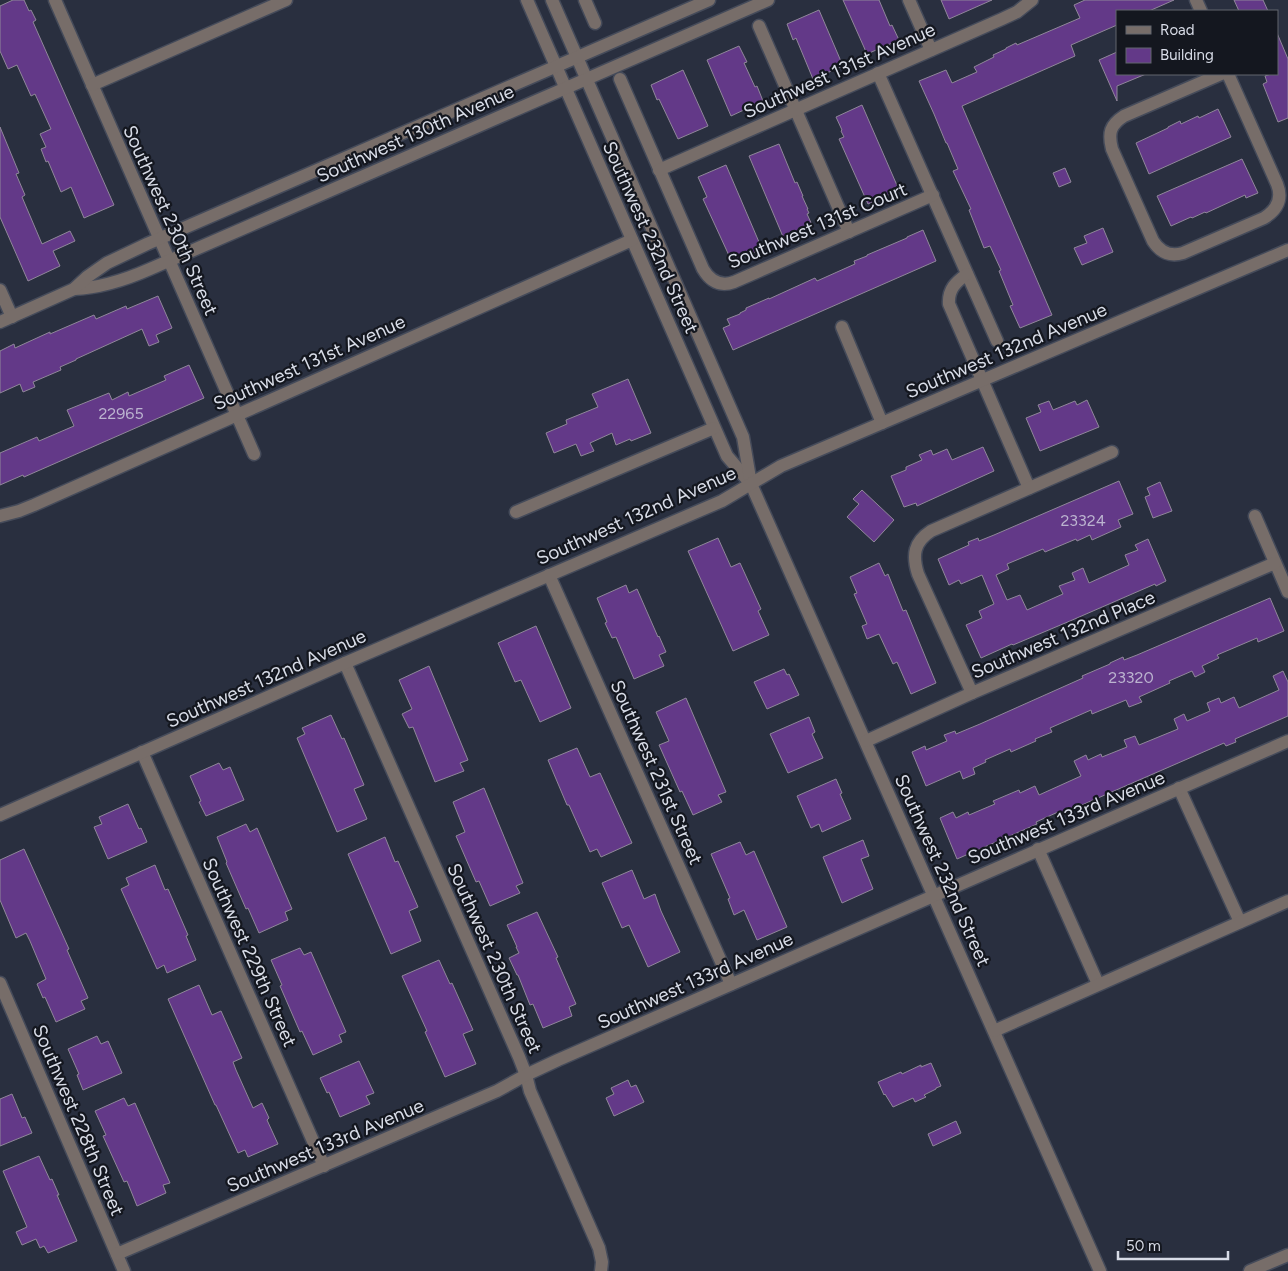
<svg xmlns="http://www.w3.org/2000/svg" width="1288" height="1271" font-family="Figtree,sans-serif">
  <rect width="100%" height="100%" fill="#292f3f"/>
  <!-- building -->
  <g fill="#633988" stroke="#90879a">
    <polygon points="13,0 24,0 29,11 31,10 36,20 33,22 114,205 84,218 71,187 61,192 48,161 46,162 41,149 46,147 40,134 51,129 35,94 31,96 17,65 8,69 0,51 0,6"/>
    <polygon points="843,0 879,0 890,26 892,25 899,40 867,54"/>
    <polygon points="941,0 992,0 949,19"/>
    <polygon points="1085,0 1174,0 1149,11 1117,11 1117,25 1071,45 1075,56 962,106 1052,315 1020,328 1010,306 1013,305 999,271 1001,270 990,246 984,248 969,210 971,209 953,171 958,169 947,143 946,143 934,114 919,81 946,70 952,83 977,72 974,67 994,57 993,55 1006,49 1006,48 1016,43 1017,45 1080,18 1074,5"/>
    <polygon points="1234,0 1263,0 1268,11 1239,11"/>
    <polygon points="819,10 843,66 813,79 796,38 793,40 787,24"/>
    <polygon points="1277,33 1288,59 1288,118 1278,122 1263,84 1267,82 1265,76 1271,74 1277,74"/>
    <polygon points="739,46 747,62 744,63 755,87 757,86 763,101 731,116 707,60"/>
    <polygon points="1117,52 1117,74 1146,74 1117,86 1117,101 1099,60"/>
    <polygon points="683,70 708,126 678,139 659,99 657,100 651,85"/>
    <polygon points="862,105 899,190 868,204 839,139 844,137 841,131 842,130 836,117"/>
    <polygon points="1218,109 1231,137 1149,174 1136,143 1168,128 1168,127 1180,121 1181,124 1198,116 1199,118"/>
    <polygon points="0,127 19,173 16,174 25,195 22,197 42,244 70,231 75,241 53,251 60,266 28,281 0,217"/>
    <polygon points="779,144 795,183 797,182 803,196 802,196 808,209 807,209 809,213 807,214 813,227 784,239 749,156"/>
    <polygon points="1242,159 1258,193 1246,198 1245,195 1206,213 1205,212 1192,218 1191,217 1171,226 1157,196"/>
    <polygon points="726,165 762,249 732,262 703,199 707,197 698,177"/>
    <polygon points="1065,168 1071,182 1059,187 1053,173"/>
    <polygon points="1103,228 1113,252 1082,265 1074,248 1087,243 1084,236"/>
    <polygon points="923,230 936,261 733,350 723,328 730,325 727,319 740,314 740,313 746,310 746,308 769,298 769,299 815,278 817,281 855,264 854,261 867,256 867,255 907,238 907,237"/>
    <polygon points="158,296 172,328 156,335 159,342 149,346 142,329 76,359 76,360 60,367 61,370 33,382 35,387 23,392 20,384 0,393 0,351 14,344 15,348 50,332 50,334 94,315 96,319 126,306 127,309"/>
    <polygon points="189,365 204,398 24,477 23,475 0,485 0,453 37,437 39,441 74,426 67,410 109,393 112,400 128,392 129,396 166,380 164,376"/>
    <polygon points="628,379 651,433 631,441 630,439 616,445 612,433 590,443 594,451 581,456 576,444 554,453 546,433 567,424 566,420 598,407 592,394"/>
    <polygon points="1087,400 1099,427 1040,451 1026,418 1041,412 1038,405 1049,401 1053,410 1075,401 1077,405"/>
    <polygon points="983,447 994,471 917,506 916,503 904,507 891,476 906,470 906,467 922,460 919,455 931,450 933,455 947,449 952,460"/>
    <polygon points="1119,481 1133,514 1118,520 1121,527 1092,540 1090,535 1077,541 1076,539 1045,552 1043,549 1007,564 1009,569 996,575 1007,600 1020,595 1027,610 1063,594 1059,586 1075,580 1072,573 1083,568 1089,583 1129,565 1125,555 1138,550 1135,545 1148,539 1166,581 1156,586 1155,584 1070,621 1013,645 1012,644 981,658 966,625 982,618 979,611 994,604 982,575 961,584 959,580 949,585 938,559 969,545 968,542 978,538 979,541 994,535"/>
    <polygon points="1160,482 1172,511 1153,518 1145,497 1150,495 1147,488"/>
    <polygon points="862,490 894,520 874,542 847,517 859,504 853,499"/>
    <polygon points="718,538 731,567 740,563 761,609 758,611 769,635 733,651 688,551"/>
    <polygon points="879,563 885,576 888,574 903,611 906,610 936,683 911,694 897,662 893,664 879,634 867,639 862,626 867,624 854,594 857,593 850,577"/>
    <polygon points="626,585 629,593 637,589 658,637 659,636 666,652 659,655 664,666 634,679 616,637 612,638 605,623 607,622 597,598"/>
    <polygon points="1270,598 1284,631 1258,642 1257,638 1217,655 1219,658 1202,666 1205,672 1195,677 1192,671 1169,681 1170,683 1139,697 1142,702 1129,707 1126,700 1092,714 1091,710 1050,728 1052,732 1035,739 1036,741 1011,752 1010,749 985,760 986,762 973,768 975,774 963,779 960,771 926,786 912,752 925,746 926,750 947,741 944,735 955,731 956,734 980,724 1083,678 1082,676 1110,664 1110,663 1123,657 1124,660 1137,655"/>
    <polygon points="536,626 571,708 540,722 521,680 515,682 498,643"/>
    <polygon points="429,666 468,760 460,763 464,771 435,782 413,727 409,728 402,714 412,709 399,680"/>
    <polygon points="784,669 787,675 789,674 799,695 767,709 754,682"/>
    <polygon points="1283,671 1288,682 1288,716 1235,739 1236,742 1226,746 1224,743 1059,815 1058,812 1036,822 1037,824 1019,832 957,859 940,818 953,812 956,818 968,812 969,815 995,804 993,801 1019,790 1020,793 1035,786 1039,795 1081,776 1074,761 1086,755 1088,760 1101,754 1102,757 1127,747 1124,740 1135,736 1139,745 1178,729 1174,719 1184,714 1187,721 1210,711 1207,703 1219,698 1221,703 1234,697 1239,708 1279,690 1273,676"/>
    <polygon points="686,698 726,792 718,795 722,802 693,815 682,791 680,792 659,745 669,741 656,712"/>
    <polygon points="331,715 342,739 344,738 364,785 354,789 367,819 337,832 297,738 305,734 302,728"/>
    <polygon points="809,717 815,732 812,734 823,758 788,773 770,734"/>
    <polygon points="577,748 590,777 600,773 632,843 601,857 597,849 590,852 569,805 567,805 548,760"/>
    <polygon points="219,763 223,770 230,767 244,800 206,816 199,802 201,801 190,776"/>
    <polygon points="836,779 842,793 840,794 851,819 822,832 819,824 811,828 797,796"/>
    <polygon points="484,788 523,883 516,886 520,893 490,906 479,881 476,882 456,836 465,832 453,802"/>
    <polygon points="128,804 139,829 141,828 147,842 108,859 94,827 102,824 99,817"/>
    <polygon points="246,824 250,832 257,828 292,909 285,912 288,920 259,933 248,908 246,909 226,863 227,862 217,837"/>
    <polygon points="385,837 395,862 398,861 418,907 409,911 421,941 391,954 348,854"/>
    <polygon points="863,840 869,856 861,859 873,889 842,903 823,857"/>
    <polygon points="740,842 746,855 754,851 787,927 757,940 744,910 734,915 728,899 730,898 711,854"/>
    <polygon points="24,849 69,949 67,950 88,998 81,1001 85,1009 56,1022 45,997 43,998 37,984 46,979 30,941 26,933 16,938 0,900 0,860"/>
    <polygon points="155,865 165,890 168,889 188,935 186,936 196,960 167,973 164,965 157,969 121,889 129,885 126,878"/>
    <polygon points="632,870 644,899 655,894 661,911 680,952 648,967 629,925 622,928 602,883"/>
    <polygon points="537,912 558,957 556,958 576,1004 569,1007 572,1016 543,1028 533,1004 530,1005 518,975 517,975 509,958 519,953 516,947 517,947 507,925"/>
    <polygon points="300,948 304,955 311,952 346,1032 339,1035 342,1042 313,1055 302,1031 300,1032 280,986 282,985 271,960"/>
    <polygon points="439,960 450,984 452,983 473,1030 463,1034 476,1064 445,1077 425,1032 427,1031 402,976"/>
    <polygon points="199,985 212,1015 221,1011 242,1058 233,1062 236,1070 253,1108 262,1103 269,1118 267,1120 278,1144 248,1157 245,1150 238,1153 216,1105 215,1105 168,999"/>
    <polygon points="97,1036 101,1044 108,1041 122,1073 83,1090 77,1075 79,1074 68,1049"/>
    <polygon points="359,1061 374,1093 366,1096 370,1104 340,1117 329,1092 327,1093 320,1078"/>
    <polygon points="931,1063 941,1086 936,1088 936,1089 924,1095 926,1097 915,1102 913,1098 893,1107 885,1094 884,1095 878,1082 901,1072 902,1074 921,1065 921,1067"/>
    <polygon points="628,1080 631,1087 636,1085 644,1102 614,1116 606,1098 614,1094 611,1088"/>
    <polygon points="12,1094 22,1118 25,1117 32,1133 0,1146 0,1099"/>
    <polygon points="124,1098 128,1106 135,1103 170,1183 163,1185 166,1193 137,1206 127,1181 124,1182 103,1136 106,1135 95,1111"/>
    <polygon points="956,1121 961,1133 933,1146 928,1134"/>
    <polygon points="39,1156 50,1180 52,1179 59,1195 57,1195 77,1241 48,1253 44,1246 40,1248 36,1239 22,1245 16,1232 27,1227 3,1171"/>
  </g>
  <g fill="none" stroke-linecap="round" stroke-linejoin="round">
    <!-- minor casing -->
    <g stroke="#454b5a" stroke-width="15">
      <g id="minor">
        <polyline points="55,0 254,454"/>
        <polyline points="527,0 727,456 751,484"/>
        <polyline points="552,0 743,437 751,484 1100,1271"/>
        <polyline points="585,0 595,23"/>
        <polyline points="909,0 931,50"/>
        <polyline points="1196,0 1201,11"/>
        <polyline points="759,26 849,232"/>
        <polyline points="878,73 997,341"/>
        <path d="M1221 74 1124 116C1110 125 1108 133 1112 149L1153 241C1160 252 1170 257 1183 253L1264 218C1277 210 1283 199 1277 184L1228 74"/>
        <path d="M620 79 703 269C710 281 720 287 734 282L933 195"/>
        <polyline points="92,85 286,0"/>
        <polyline points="659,170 1002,19 1017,12 1032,0"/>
        <path d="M967 274C956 282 948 289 949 304L1029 488"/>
        <path d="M74 289C101 288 125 280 150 269L768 0"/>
        <polyline points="0,290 12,317"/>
        <polyline points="0,322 74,289 87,277 107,263 147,244 709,0"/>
        <polyline points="842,327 882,423"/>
        <polyline points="516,512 714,428"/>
        <polyline points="0,516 19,511 34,505 632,240"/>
        <polyline points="1255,516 1288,592"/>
        <polyline points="549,575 731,984"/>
        <polyline points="345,663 519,1057 526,1075 530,1091 599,1248 602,1262 601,1271"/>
        <path d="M972 693 918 574C912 555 914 542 931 531L1112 452"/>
        <polyline points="866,741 972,693 1275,563"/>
        <polyline points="142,752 324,1166"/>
        <polyline points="1179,788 1240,922"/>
        <polyline points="0,815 345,663 722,501 781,466 1288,250"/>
        <polyline points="1038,849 1098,984"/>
        <polyline points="0,983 124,1271"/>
        <polyline points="994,1031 1288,901"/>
        <polyline points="117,1254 497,1091 526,1075 558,1060 1288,741"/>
        <polyline points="1250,1271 1288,1255"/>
      </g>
    </g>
    <!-- minor -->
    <use href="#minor" stroke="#776d69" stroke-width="12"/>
  </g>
  <g text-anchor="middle" stroke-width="4.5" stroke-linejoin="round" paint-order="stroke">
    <!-- number labels -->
    <g font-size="16" fill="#bbb3cf">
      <text x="121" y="419">22965</text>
      <text x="1083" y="526">23324</text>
      <text x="1131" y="683">23320</text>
    </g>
    <!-- street labels -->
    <g font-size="19" fill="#d8dce7" stroke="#14171f">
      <text transform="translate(839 70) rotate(-24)" y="7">Southwest 131st Avenue</text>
      <text transform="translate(415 133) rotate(-24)" y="7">Southwest 130th Avenue</text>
      <text transform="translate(171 220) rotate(66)" y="7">Southwest 230th Street</text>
      <text transform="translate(817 225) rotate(-23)" y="7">Southwest 131st Court</text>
      <text transform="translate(651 237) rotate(66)" y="7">Southwest 232nd Street</text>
      <text transform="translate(1006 350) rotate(-23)" y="7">Southwest 132nd Avenue</text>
      <text transform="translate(309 362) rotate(-24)" y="7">Southwest 131st Avenue</text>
      <text transform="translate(636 515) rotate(-24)" y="7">Southwest 132nd Avenue</text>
      <text transform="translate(1063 634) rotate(-23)" y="7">Southwest 132nd Place</text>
      <text transform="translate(266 678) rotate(-24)" y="7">Southwest 132nd Avenue</text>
      <text transform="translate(657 772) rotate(66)" y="7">Southwest 231st Street</text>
      <text transform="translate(1066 817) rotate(-23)" y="7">Southwest 133rd Avenue</text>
      <text transform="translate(943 870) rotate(66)" y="7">Southwest 232nd Street</text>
      <text transform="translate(250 952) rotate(66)" y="7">Southwest 229th Street</text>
      <text transform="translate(495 958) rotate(66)" y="7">Southwest 230th Street</text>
      <text transform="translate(695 980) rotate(-24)" y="7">Southwest 133rd Avenue</text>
      <text transform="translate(79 1120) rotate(67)" y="7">Southwest 228th Street</text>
      <text transform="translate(325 1145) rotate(-23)" y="7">Southwest 133rd Avenue</text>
    </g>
  </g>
  <!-- legend -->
  <rect x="1116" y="10" width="162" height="65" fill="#14171f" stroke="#62666f"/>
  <rect x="1126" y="26" width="25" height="8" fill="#776d69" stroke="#62666f"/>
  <text x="1160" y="35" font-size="15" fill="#d8dce7">Road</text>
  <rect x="1126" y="48" width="25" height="15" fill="#633988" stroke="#62666f"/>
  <text x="1160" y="60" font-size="15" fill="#d8dce7">Building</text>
  <!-- scale -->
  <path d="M1118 1251v8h110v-8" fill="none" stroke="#d8dce7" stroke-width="2.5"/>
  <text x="1126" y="1251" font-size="15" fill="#d8dce7" stroke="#14171f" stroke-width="4" paint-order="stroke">50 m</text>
</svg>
